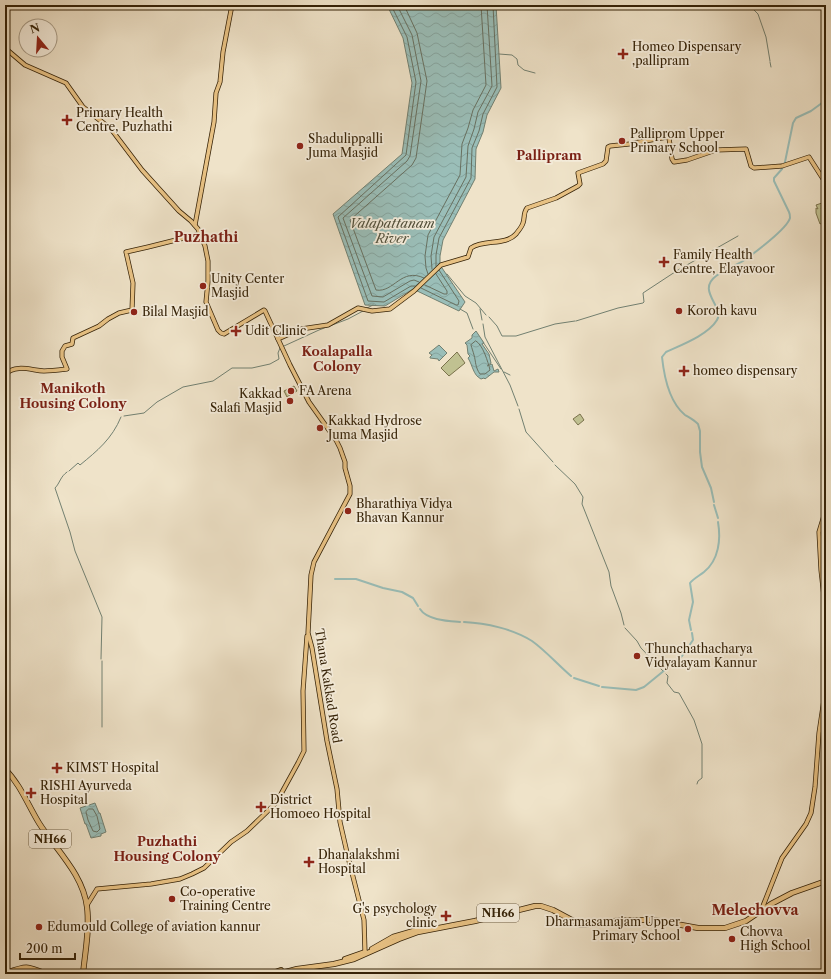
<svg xmlns="http://www.w3.org/2000/svg" width="831" height="979" font-family="'Libre Caslon Text',serif">
  <defs>
    <pattern id="water-waves" width="16" height="10" patternUnits="userSpaceOnUse"><rect width="16" height="10" fill="#9abeb8"/><path d="M0 5q4-4 8 0t8 0" fill="none" stroke="#85a39d"/></pattern>
  </defs>
  <rect width="100%" height="100%" fill="#efe3c9"/>
  <filter id="stains"><feTurbulence type="fractalNoise" baseFrequency=".005" numOctaves="4"/><feColorMatrix values="0 0 0 0 .2 0 0 0 0 .09 0 0 0 0 .02 0 0 0 .5 -.17"/></filter>
  <radialGradient id="worn" r=".72"><stop offset=".6" stop-color="#630" stop-opacity="0"/><stop offset="1" stop-color="#630" stop-opacity=".3"/></radialGradient>
  <!-- park -->
  <g fill="#c0c191" stroke="#7a724c">
    <polygon points="822,203 823,206 821,209 824,208 824,218 826,221 820,224 816,213 816,208 818,209 816,205"/>
    <polygon points="457,352 465,363 449,376 441,368"/>
    <polygon points="294,386 297,391 287,397 284,391"/>
    <polygon points="580,414 584,420 578,425 573,419"/>
  </g>
  <!-- water -->
  <g fill="url(#water-waves)" stroke="#728071">
    <polygon points="387,5 496,5 501,88 487,115 483,132 476,149 475,179 443,240 440,256 440,265 465,302 459,311 413,289 385,306 365,305 333,214 402,154 412,83 403,38"/>
    <path d="M476 331 484 343 482 344 489 354 491 363 487 366 492 364 494 371 498 369 499 372H494L485 379 484 378 481 379C473 375 473 366 468 358L470 356 468 354 467 345 465 343 472 338V335Z"/>
    <polygon points="439,345 447,353 439,361 438,359 430,358 430,357 432,355 429,353"/>
    <polygon points="95,803 99,813 100,813 106,832 101,834 101,836 91,838 86,824 85,824 80,808 86,806 85,805 88,804 89,805"/>
  </g>
  <g fill="none" stroke-linecap="round" stroke-linejoin="round">
    <!-- shore -->
    <g stroke="#687060" stroke-width="1">
      <polyline points="391,5 407,37 416,82 406,155 338,217 368,301 384,302 411,286 415,286"/>
      <polyline points="397,5 412,35 421,81 410,156 407,161 343,218 372,296 383,297 410,281 414,280 419,282"/>
      <path d="M404 5 417 33 427 81 416 158 412 165 350 220 376 290C394 293 401 267 424 278"/>
      <polyline points="436,266 436,255 439,238 471,178 472,148 479,131 483,114 497,87 493,5"/>
      <polyline points="432,269 431,256 434,237 466,177 468,146 474,129 478,112 492,86 487,5"/>
      <polyline points="428,274 426,268 425,256 428,235 460,175 462,144 468,128 473,110 486,85 481,5"/>
      <polyline points="425,285 444,294 447,294 447,291 436,274"/>
      <polyline points="421,288 456,305 458,305 459,301 439,270"/>
      <path d="M476 341C483 345 488 362 490 370L485 374H480C475 367 476 362 474 355 473 351 472 349 471 345Z"/>
      <polygon points="89,809 93,809 97,816 100,829 97,832 93,831 88,820 86,812"/>
    </g>
    <!-- stream -->
    <g stroke="#728071" stroke-width="1">
      <polyline points="749,5 758,14 766,37 770,61"/>
      <polyline points="499,54 512,55 517,59 518,65 524,70 535,73"/>
      <polyline points="770,62 771,67"/>
      <polyline points="447,274 465,296 476,303 486,315"/>
      <polyline points="367,308 373,305"/>
      <polyline points="460,309 467,313 473,329"/>
      <polyline points="480,309 482,320"/>
      <polyline points="489,317 497,326 502,336 516,336 555,324 575,321"/>
      <polyline points="576,321 618,308 643,303 644,302 643,293 678,270 738,236"/>
      <polyline points="483,324 485,337 510,385 518,406"/>
      <polyline points="483,342 501,369"/>
      <polyline points="284,346 319,330 348,319 363,311"/>
      <polyline points="504,372 510,375"/>
      <polyline points="519,409 526,432 553,462"/>
      <polyline points="124,416 144,413 157,402 183,387 213,381 232,368 252,368 270,364 279,359 278,353 280,348"/>
      <polyline points="555,465 575,484 583,497 582,504 609,572 611,586 621,613 624,625"/>
      <path d="M69 471 78 463 80 465C97 451 112 439 121 417"/>
      <path d="M67 472C60 477 60 483 55 488L70 532 75 551 102 617 101 659"/>
      <polyline points="625,628 637,641 641,648 663,671"/>
      <polyline points="666,674 668,676 667,683 674,692 679,693 694,720 702,744 702,778 698,781 697,784"/>
      <polyline points="102,727 102,661"/>
    </g>
    <!-- canal -->
    <g stroke="#9abeb8" stroke-width="2">
      <path d="M714 502 711 488 702 467 700 452V431L698 424C694 420 690 418 685 415 669 402 664 376 662 357L666 352C681 345 708 335 717 320 725 307 696 291 716 276 724 270 734 266 743 261 753 254 787 229 790 218 790 216 790 214 789 212L774 181V178L782 169 785 162 793 123 796 118 811 111 826 100"/>
      <polyline points="714,505 718,518"/>
      <polyline points="335,579 356,579 383,588 402,592 413,598 418,606"/>
      <path d="M420 609C427 620 448 621 460 622"/>
      <path d="M464 622C486 623 513 629 532 641 546 651 558 665 571 676"/>
      <path d="M691 630 689 620 693 602 690 583C694 578 699 576 704 572 719 560 721 539 718 522"/>
      <polyline points="574,678 599,686"/>
      <polyline points="602,687 636,690 644,687 682,656 693,640 692,633"/>
    </g>
    <!-- major casing -->
    <g stroke="#352207" stroke-width="5">
      <g id="major">
        <polyline points="5,48 25,65 66,83 83,107 111,129 142,170 179,211 191,221 198,229 205,246 208,261 208,281 206,302 218,330 221,333 224,334 264,310 265,311 290,365 309,402 336,440 340,448 345,462 345,468 350,486 350,494 314,562 311,575 308,633 312,648 327,741 337,789 340,822 348,857 364,920 365,952"/>
        <polyline points="195,225 214,122 216,93 220,82 223,52 232,5"/>
        <path d="M278 339 301 329 328 325 358 308 372 311 390 309 414 291 441 265 468 257 471 248C484 239 505 246 516 234 518 231 522 227 523 223 525 218 523 213 527 208L556 198 578 186 580 184 578 173 603 164 606 161 608 147 610 146 629 144 667 137 669 138 672 159 674 162 687 160 716 150 746 149 751 166 754 168 782 166 809 157 825 182H826"/>
        <path d="M5 374C17 364 30 370 44 371 52 371 59 370 67 369L62 357V351L65 346 72 344 73 338 99 326 108 319 119 313 132 310 133 283 126 252 148 247 200 234"/>
        <polyline points="826,509 819,532 821,570 826,615"/>
        <polyline points="87,905 97,889 151,884 180,879 192,874 204,868 231,842 247,831 274,805 281,794 298,763 304,751 303,691 307,636"/>
        <polyline points="761,911 778,868 782,858 806,824 811,813 815,787 819,733 826,686"/>
        <polyline points="19,970 28,969 40,974"/>
        <path d="M5 973C27 965 26 965 48 974"/>
      </g>
    </g>
    <!-- highway casing -->
    <g stroke="#352207" stroke-width="6">
      <g id="highway">
        <path d="M5 769C20 784 28 805 39 823 56 850 83 874 87 907 90 929 85 952 83 974"/>
        <polyline points="372,949 393,937 424,928"/>
        <polyline points="345,959 365,952"/>
        <polyline points="270,974 281,970"/>
        <polyline points="278,974 297,969 334,964 354,959 399,939 418,932 475,921 535,906 541,906 553,910 581,925 623,920 654,920 698,928 725,928 746,921 771,904 792,893 826,881"/>
      </g>
    </g>
    <!-- major -->
    <use href="#major" stroke="#e8c284" stroke-width="3.5"/>
    <!-- highway -->
    <use href="#highway" stroke="#e8c284" stroke-width="4.5"/>
  </g>
  <!-- markers -->
  <g fill="#8f2418" stroke="#f5eddc" stroke-width="1.5">
    <path d="M621 48h4v4h4v4h-4v4h-4v-4h-4v-4h4z"/>
    <path d="M65 114h4v4h4v4h-4v4h-4v-4h-4v-4h4z"/>
    <circle cx="622" cy="141" r="4"/>
    <circle cx="300" cy="146" r="4"/>
    <path d="M662 256h4v4h4v4h-4v4h-4v-4h-4v-4h4z"/>
    <circle cx="203" cy="286" r="4"/>
    <circle cx="679" cy="311" r="4"/>
    <circle cx="134" cy="312" r="4"/>
    <path d="M234 325h4v4h4v4h-4v4h-4v-4h-4v-4h4z"/>
    <path d="M682 365h4v4h4v4h-4v4h-4v-4h-4v-4h4z"/>
    <circle cx="291" cy="391" r="4"/>
    <circle cx="290" cy="401" r="4"/>
    <circle cx="320" cy="428" r="4"/>
    <circle cx="348" cy="511" r="4"/>
    <circle cx="637" cy="656" r="4"/>
    <path d="M55 762h4v4h4v4h-4v4h-4v-4h-4v-4h4z"/>
    <path d="M29 787h4v4h4v4h-4v4h-4v-4h-4v-4h4z"/>
    <path d="M259 801h4v4h4v4h-4v4h-4v-4h-4v-4h4z"/>
    <path d="M307 856h4v4h4v4h-4v4h-4v-4h-4v-4h4z"/>
    <circle cx="172" cy="899" r="4"/>
    <path d="M444 910h4v4h4v4h-4v4h-4v-4h-4v-4h4z"/>
    <circle cx="39" cy="927" r="4"/>
    <circle cx="688" cy="929" r="4"/>
    <circle cx="732" cy="939" r="4"/>
  </g>
  <g text-anchor="middle" stroke-width="3.5" stroke-linejoin="round" paint-order="stroke">
    <!-- shield labels -->
    <g fill="#f5eddc" stroke="#6f5f47" stroke-width="1">
      <rect x="29" y="830" width="42" height="18" rx="3"/>
      <rect x="477" y="904" width="42" height="18" rx="3"/>
    </g>
    <g font-size="11" font-weight="bold" fill="#352207">
      <text x="50" y="843">NH66</text>
      <text x="498" y="917">NH66</text>
    </g>
    <!-- poi labels -->
    <g font-size="12" fill="#352207" stroke="#f5eddc" text-anchor="start">
      <text x="632" y="51">Homeo Dispensary<tspan x="632" dy="14">,pallipram</tspan></text>
      <text x="76" y="117">Primary Health<tspan x="76" dy="14">Centre, Puzhathi</tspan></text>
      <text x="630" y="138">Palliprom Upper<tspan x="630" dy="14">Primary School</tspan></text>
      <text x="308" y="143">Shadulippalli<tspan x="308" dy="14">Juma Masjid</tspan></text>
      <text x="673" y="259">Family Health<tspan x="673" dy="14">Centre, Elayavoor</tspan></text>
      <text x="211" y="283">Unity Center<tspan x="211" dy="14">Masjid</tspan></text>
      <text x="687" y="315">Koroth kavu</text>
      <text x="142" y="316">Bilal Masjid</text>
      <text x="245" y="335">Udit Clinic</text>
      <text x="693" y="375">homeo dispensary</text>
      <text x="299" y="395">FA Arena</text>
      <text x="282" y="398" text-anchor="end">Kakkad<tspan x="282" dy="14">Salafi Masjid</tspan></text>
      <text x="328" y="425">Kakkad Hydrose<tspan x="328" dy="14">Juma Masjid</tspan></text>
      <text x="356" y="508">Bharathiya Vidya<tspan x="356" dy="14">Bhavan Kannur</tspan></text>
      <text x="645" y="653">Thunchathacharya<tspan x="645" dy="14">Vidyalayam Kannur</tspan></text>
      <text x="66" y="772">KIMST Hospital</text>
      <text x="40" y="790">RISHI Ayurveda<tspan x="40" dy="14">Hospital</tspan></text>
      <text x="270" y="804">District<tspan x="270" dy="14">Homoeo Hospital</tspan></text>
      <text x="318" y="859">Dhanalakshmi<tspan x="318" dy="14">Hospital</tspan></text>
      <text x="180" y="896">Co-operative<tspan x="180" dy="14">Training Centre</tspan></text>
      <text x="437" y="913" text-anchor="end">G's psychology<tspan x="437" dy="14">clinic</tspan></text>
      <text x="680" y="926" text-anchor="end">Dharmasamajam Upper<tspan x="680" dy="14">Primary School</tspan></text>
      <text x="47" y="931">Edumould College of aviation kannur</text>
      <text x="740" y="936">Chovva<tspan x="740" dy="14">High School</tspan></text>
    </g>
    <!-- street labels -->
    <g font-size="12" fill="#352207" stroke="#f5eddc">
      <text transform="translate(328 686) rotate(81)" y="4">Thana Kakkad Road</text>
    </g>
    <!-- neighbourhood labels -->
    <g font-size="13" font-weight="bold" fill="#7a1f14" stroke="#f5eddc">
      <text x="549" y="160">Pallipram</text>
      <text x="337" y="356">Koalapalla<tspan x="337" dy="15">Colony</tspan></text>
      <text x="73" y="393">Manikoth<tspan x="73" dy="15">Housing Colony</tspan></text>
      <text x="167" y="846">Puzhathi<tspan x="167" dy="15">Housing Colony</tspan></text>
    </g>
    <!-- water labels -->
    <g font-size="13" font-style="italic" fill="#53513c" stroke="#f5eddc">
      <text x="392" y="228">Valapattanam<tspan x="392" dy="15">River</tspan></text>
    </g>
    <!-- quarter labels -->
    <g font-size="14" font-weight="bold" fill="#7a1f14" stroke="#f5eddc">
      <text x="206" y="242">Puzhathi</text>
      <text x="755" y="915">Melechovva</text>
    </g>
  </g>
  <!-- margin -->
  <rect width="831" height="979" fill="none" stroke="#efe3c9" stroke-width="20"/>
  <rect x="6" y="6" width="819" height="967" fill="none" stroke="#352207" stroke-width="2"/>
  <rect x="10" y="10" width="811" height="959" fill="none" stroke="#352207"/>
  <!-- north arrow -->
  <g transform="translate(38 38) rotate(342)"><circle r="19" fill="#f5eddc" stroke="#a89c87"/>
  <path d="M0-3L7 15L0 10L-7 15Z" fill="#8f2418"/>
  <text y="-6" font-size="11" font-weight="bold" text-anchor="middle" fill="#352207">N</text>
  </g>
  <!-- scale -->
  <path d="M20 953v6h55v-6" fill="none" stroke="#352207" stroke-width="2"/>
  <text x="26" y="953" font-size="12" fill="#352207" stroke="#f5eddc" stroke-width="3" paint-order="stroke">200 m</text>
  <rect width="100%" height="100%" filter="url(#stains)"/>
  <rect width="100%" height="100%" fill="url(#worn)"/>
</svg>
